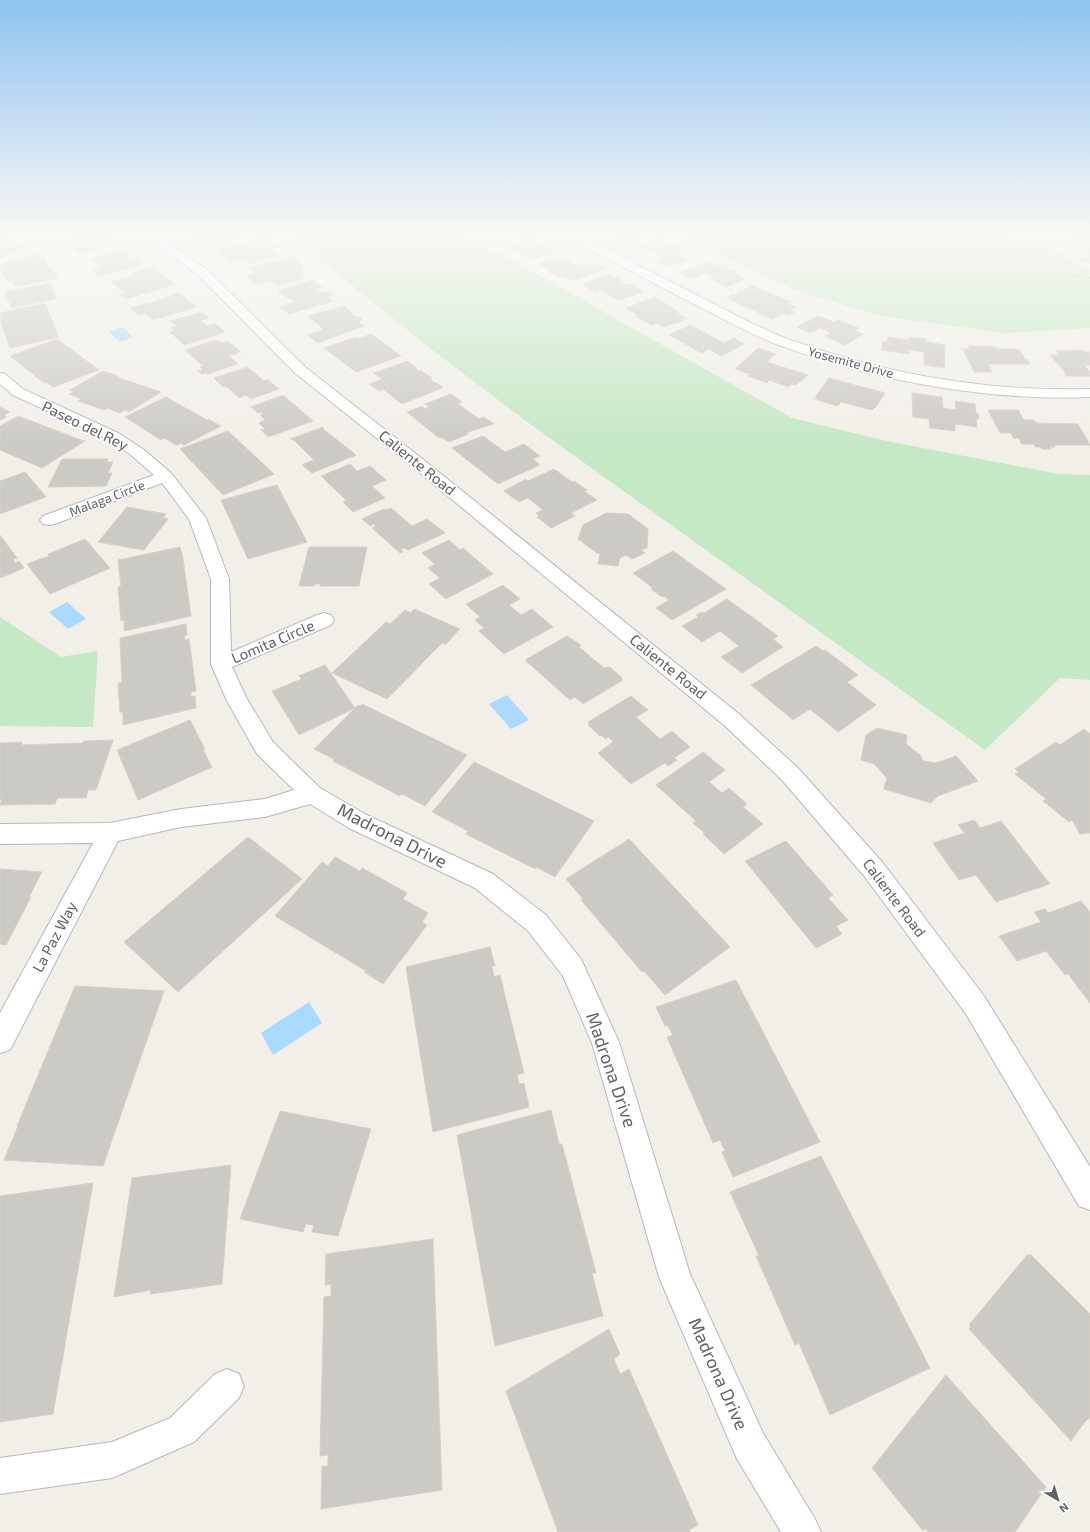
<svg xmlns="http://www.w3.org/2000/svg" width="1090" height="1532" font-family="'Exo 2',sans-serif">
  <rect width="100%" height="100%" fill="#f1efe8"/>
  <!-- green -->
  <g fill="#c5e8c5">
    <polygon points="279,233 464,233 792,418 891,442 1059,474 1090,475 1090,680 1060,678 985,750 526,421 427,346 309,250"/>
    <polygon points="668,233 985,233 1038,237 1085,270 1090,271 1090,328 1006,333 880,316 800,292"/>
    <polygon points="0,617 61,657 98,651 93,727 0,726"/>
  </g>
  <!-- water -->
  <g fill="#aadaff">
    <polygon points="123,327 133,337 120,342 109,332"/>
    <polygon points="67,602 86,619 68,629 49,612"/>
    <polygon points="507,695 529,720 511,729 489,704"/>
    <polygon points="309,1002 322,1023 273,1055 261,1033"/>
  </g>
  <!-- building -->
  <g fill="#cccac5" stroke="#d6d1c6">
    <polygon points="82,233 102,233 105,236 102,236 107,236 114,245 79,254 67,243 74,242 68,236"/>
    <polygon points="189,233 234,233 243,238 212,247"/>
    <polygon points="530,233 534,233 540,236 530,239 555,253 532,259 508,246 520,242 517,241 523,239 519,236"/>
    <polygon points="620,233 643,233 645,234 622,243 614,239 624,235"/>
    <polygon points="1054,233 1090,233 1090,237 1054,234"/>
    <polygon points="0,237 30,244 0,259"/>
    <polygon points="266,237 280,247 270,250 278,256 249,264 242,259 232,262 225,257 235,254 233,253 222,256 215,250"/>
    <polygon points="658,238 688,251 676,255 687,260 666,266 657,262 666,258 639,245"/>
    <polygon points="1074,238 1090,239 1090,263 1081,262 1079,258 1087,259 1084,255 1088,255 1086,252 1089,252 1085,246 1078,246"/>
    <polygon points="125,249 129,253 123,255 124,256 127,255 132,259 136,258 143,264 100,276 92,270 101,268 91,259"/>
    <polygon points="42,254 52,272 55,272 58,278 21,286 20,285 15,286 12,280 7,281 2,270 5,270 2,264 7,263 6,262"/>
    <polygon points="560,256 582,268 594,263 605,269 572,281 562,276 559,277 547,271 551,270 539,264"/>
    <polygon points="291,257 302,265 300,266 303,268 299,269 304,273 300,274 306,278 277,286 270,280 257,284 246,275 256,273 250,268"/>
    <polygon points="709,262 736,272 733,273 746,279 726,287 711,279 715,278 706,273 691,279 679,273"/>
    <polygon points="153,267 175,284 130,298 124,298 119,294 125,293 112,282 135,275 132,273"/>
    <polygon points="610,274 623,281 619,283 624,285 632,284 643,292 618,300 600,290 595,292 582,284"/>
    <polygon points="312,280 322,287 316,289 323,293 328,292 333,295 327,297 333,301 289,314 279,307 294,302 278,291"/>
    <polygon points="51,283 56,299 11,308 10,303 12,302 8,302 5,292"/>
    <polygon points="752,286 791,302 787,304 796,307 791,310 795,312 789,315 784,313 772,319 727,298 733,294 736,296 740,294 737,293"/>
    <polygon points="180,293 188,300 186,300 188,302 190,302 196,307 153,320 145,313 138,315 130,308 147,303 148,304"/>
    <polygon points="655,297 679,312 677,313 686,318 681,320 683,321 663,327 657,323 652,325 635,316 638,315 626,308"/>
    <polygon points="45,303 59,337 10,348 1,323 2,323 0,313"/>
    <polygon points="344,306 356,317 359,316 363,319 359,320 361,321 359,322 364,326 317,343 308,335 324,330 308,316"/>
    <polygon points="202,312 209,318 201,321 207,326 215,323 225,332 184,345 170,332 174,331 171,328 176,326 171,321"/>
    <polygon points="818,316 834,322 838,320 859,328 855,331 863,334 845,345 825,336 831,333 819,328 810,333 797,327"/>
    <polygon points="690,325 724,343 734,338 744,344 721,356 709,349 701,353 669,335"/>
    <polygon points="371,334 401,356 356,372 324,348 356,337 358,339"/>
    <polygon points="888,337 909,340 909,337 926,339 926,342 945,345 944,368 924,365 924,352 909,350 909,354 882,350 883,341 887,342"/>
    <polygon points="57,339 99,370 53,387 46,382 44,383 10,356"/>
    <polygon points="213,341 219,341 222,343 228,341 241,352 229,356 238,364 208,374 206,373 202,374 198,371 203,369 200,367 203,366 185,350"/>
    <polygon points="968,346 996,347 997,349 1019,349 1025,359 1027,359 1030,364 988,364 992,372 974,372 963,349 970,349"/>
    <polygon points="758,348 776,354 767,362 808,375 796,385 791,384 788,387 769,380 767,383 748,376 750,374 735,369"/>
    <polygon points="1082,350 1084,352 1090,352 1090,365 1084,365 1090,372 1090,376 1066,376 1064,373 1066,373 1050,355 1060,355 1056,351"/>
    <polygon points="407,361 417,368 416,369 418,371 420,370 432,378 429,379 443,387 441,387 442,388 402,404 383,389 379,391 369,384 382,379 374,373"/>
    <polygon points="248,367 264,381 267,379 279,389 251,399 246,395 239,398 226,386 223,387 214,378"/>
    <polygon points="103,371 118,376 116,377 161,392 129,412 125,410 120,413 107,408 104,410 78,401 82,399 69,394 74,392 70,390"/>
    <polygon points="829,378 885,393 876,407 875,407 872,410 841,402 838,406 817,400 818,399 815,398"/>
    <polygon points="912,393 942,397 943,408 956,410 955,401 975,404 976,413 978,413 979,419 976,419 977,427 955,424 955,431 930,428 929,419 913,417"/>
    <polygon points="451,394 462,402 458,404 479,419 484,417 494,424 474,430 466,433 468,434 449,442 441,437 439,438 407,412 422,406 425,409 429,407 425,404"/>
    <polygon points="283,395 313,421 268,437 261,430 265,429 259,423 265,420 260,415 263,414 261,412 258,413 251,407"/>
    <polygon points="166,397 207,420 208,419 221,426 184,445 181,443 176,445 164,438 161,440 125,417"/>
    <polygon points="0,407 10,412 4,415 7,417 0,420"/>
    <polygon points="988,410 1018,410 1024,420 1034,420 1036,423 1078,424 1090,445 1054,445 1055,447 1050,447 1051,449 1042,449 1040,447 1035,447 1034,444 1022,444 1019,438 1013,438 1011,433 1000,433"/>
    <polygon points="18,416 81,440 85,441 42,468 0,450 0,426"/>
    <polygon points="323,427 324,428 323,429 331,435 356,455 312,473 302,465 314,460 294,440 290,439"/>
    <polygon points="228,431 274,474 223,495 180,449"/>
    <polygon points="483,436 505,452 524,444 540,456 533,459 540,465 498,484 452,448"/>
    <polygon points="62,459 108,459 107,462 113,462 108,473 112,473 106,486 48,487"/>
    <polygon points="350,464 357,471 370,466 386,480 372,486 385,498 353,512 343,502 346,500 321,476"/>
    <polygon points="554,469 572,482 574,481 587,490 584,491 597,500 571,513 575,516 551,528 537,517 539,516 536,513 543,510 528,498 519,502 504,491 526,479 528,481"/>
    <polygon points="25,472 46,497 0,514 0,481"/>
    <polygon points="277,485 307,542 248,559 221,500"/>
    <polygon points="127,507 166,514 163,518 168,519 144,550 98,542"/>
    <polygon points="391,508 412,526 427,519 445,533 408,550 404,548 401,549 403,552 400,553 372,528 376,526 374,524 370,526 362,519 384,509 386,510"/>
    <polygon points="606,513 628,514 648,529 647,548 641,550 645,553 632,559 626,555 620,558 618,566 598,564 600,554 597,553 578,539 583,525"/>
    <polygon points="0,535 17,558 13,559 15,563 19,561 24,568 0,578"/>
    <polygon points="85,539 110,568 50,594 27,564 49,556 48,554"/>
    <polygon points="449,540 460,550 463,548 493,574 446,599 429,584 440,578 428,568 435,564 422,553"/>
    <polygon points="180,547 183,559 191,616 124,631 124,620 121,621 118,587 121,586 118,560"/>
    <polygon points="309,547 367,547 359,586 320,586 321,584 315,584 315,586 299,586"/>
    <polygon points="673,551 726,589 672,620 656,608 669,600 664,596 662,597 651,589 653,588 633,573"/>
    <polygon points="503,585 520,599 509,605 521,615 532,609 553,627 504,654 479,631 484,628 475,620 480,617 466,604"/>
    <polygon points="727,599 778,636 773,639 783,647 742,673 721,657 739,646 720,631 702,642 682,626 698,617 696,615 702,612 704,613"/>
    <polygon points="414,609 460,629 446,644 442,643 387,699 332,673 386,622 390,624 405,610 411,613"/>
    <polygon points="186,624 187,635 184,636 185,640 189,639 196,691 191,692 191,697 195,696 196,708 123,725 123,712 120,712 118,683 122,682 120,638"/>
    <polygon points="567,636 581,645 579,647 604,668 610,667 622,678 621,679 623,680 583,704 575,697 570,700 525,660"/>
    <polygon points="816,646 823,651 825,650 858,675 847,682 876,705 838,732 810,709 793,720 751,685"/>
    <polygon points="325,665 355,708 299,735 272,691 302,679 299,676"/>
    <polygon points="631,696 648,710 636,717 660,739 672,731 690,747 674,758 677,760 668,766 665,763 631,784 598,753 613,742 609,737 605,739 601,735 600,736 588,725 590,724 588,722"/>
    <polygon points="362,704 467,755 425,806 402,794 400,796 333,761 334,759 314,749 358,705 361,706"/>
    <polygon points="190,720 205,749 203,750 212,767 138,800 117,750"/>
    <polygon points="877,728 907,735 906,744 920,755 923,761 936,763 956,756 978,781 938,796 931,803 884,789 887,778 874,764 861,760 866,735"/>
    <polygon points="1084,729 1090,734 1090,833 1080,834 1072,820 1069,822 1043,801 1046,799 1015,774 1019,772 1015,769 1056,742 1060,745"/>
    <polygon points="113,740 96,790 88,790 86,798 57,798 55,804 0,805 2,800 0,800 0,743 22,742 22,745 83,743 84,741"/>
    <polygon points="703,752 725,770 709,782 722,793 729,788 747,804 743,807 763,824 724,854 703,834 705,833 693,823 696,821 656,785"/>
    <polygon points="474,762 594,821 555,877 536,867 535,869 466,834 468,831 432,812"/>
    <polygon points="974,820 980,828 1001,821 1050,884 996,902 976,875 959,880 933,843 965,833 958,825"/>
    <polygon points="248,837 302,879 178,992 124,942"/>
    <polygon points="629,839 730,947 665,995 644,971 642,972 581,900 583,899 566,879"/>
    <polygon points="786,841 833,895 828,898 848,920 836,926 842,934 816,948 745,861"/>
    <polygon points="335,857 360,871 362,868 407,893 403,899 428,913 422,922 427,925 383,984 364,972 366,971 275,916 322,862 328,866"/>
    <polygon points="0,869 42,872 29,897 31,897 6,945 0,944"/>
    <polygon points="1081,901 1090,912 1090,1003 1068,974 1065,975 1046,951 1017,961 999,936 1041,922 1034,912 1045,909 1048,913"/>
    <polygon points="490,947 495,966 492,966 494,977 500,975 524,1073 517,1075 519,1084 524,1083 529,1107 433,1132 406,967"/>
    <polygon points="736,980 820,1142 733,1177 722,1152 725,1151 720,1140 713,1143 667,1037 673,1035 668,1026 665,1026 656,1007"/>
    <polygon points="75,986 164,991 103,1166 4,1160 18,1126 17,1126"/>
    <polygon points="551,1110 559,1144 562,1144 596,1273 592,1273 603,1316 495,1346 457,1135"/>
    <polygon points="280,1111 371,1129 338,1236 312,1232 314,1225 306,1224 303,1232 240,1219"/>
    <polygon points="821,1156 930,1368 830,1415 799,1343 795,1345 756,1256 759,1256 730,1192"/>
    <polygon points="231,1165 222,1284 150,1294 151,1290 114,1297 132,1178"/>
    <polygon points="93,1183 53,1414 0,1422 0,1196"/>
    <polygon points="433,1239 442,1490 321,1509 322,1466 328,1466 328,1455 320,1456 324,1297 331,1296 331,1284 325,1285 326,1254"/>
    <polygon points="1030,1254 1090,1314 1090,1417 1088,1420 1087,1419 1071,1441 969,1329 971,1326 969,1325 1027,1255 1029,1256"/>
    <polygon points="609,1329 620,1354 614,1359 620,1374 629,1369 698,1525 689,1530 690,1532 558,1532 506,1391"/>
    <polygon points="946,1375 1046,1487 1015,1532 928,1532 925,1528 923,1531 872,1468"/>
  </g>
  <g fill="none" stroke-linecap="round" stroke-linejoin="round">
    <!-- minor casing -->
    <g stroke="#b5b8bc" stroke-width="2">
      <g id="minor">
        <polygon points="140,233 153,233 205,268 305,367 420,457 739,714 798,768 883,863 984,996 1090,1167 1090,1210 1079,1206 966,1014 865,877 782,780 725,726 408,463 295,373 197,274"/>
        <path d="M560 233H575C618 255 661 277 704 299 734 314 764 331 796 342 890 375 991 392 1090 389V397C989 401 882 382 787 348 754 337 724 319 694 304 650 281 606 258 562 235Z"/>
        <polygon points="0,373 5,374 23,389 118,433 143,449 171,473 206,518 229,579 231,652 317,615 324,613 331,615 334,620 331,625 232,667 247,699 273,742 320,788 365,814 493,874 546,915 581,959 619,1042 690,1274 763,1433 815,1519 821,1532 781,1532 737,1459 659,1277 592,1043 563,976 528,931 475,888 349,828 310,804 265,817 181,827 118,841 10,1050 0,1053 0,1013 93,843 0,844 0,824 110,823 181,809 265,799 294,790 257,754 227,701 211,664 211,579 189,519 162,483 55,524 49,525 43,524 40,520 43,516 154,475 131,455 108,439 13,395 0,384"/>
        <polygon points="227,1369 239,1374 244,1386 239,1398 194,1442 112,1478 0,1494 0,1458 112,1442 170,1418 215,1374"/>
      </g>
    </g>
    <!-- path -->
    <polyline stroke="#9cc7a9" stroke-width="1.5" stroke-dasharray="2.5 1" stroke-linecap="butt" points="1068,274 1090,278"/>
    <!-- minor -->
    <use href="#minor" fill="#fff" fill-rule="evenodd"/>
  </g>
  <!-- sky -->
  <linearGradient id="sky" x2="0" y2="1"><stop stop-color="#8fc3f1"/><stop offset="0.52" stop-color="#f9f8f5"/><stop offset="1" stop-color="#f9f8f5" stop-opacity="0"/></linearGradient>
  <rect width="1090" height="447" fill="url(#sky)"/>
  <g text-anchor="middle" stroke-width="3.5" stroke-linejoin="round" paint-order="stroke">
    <!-- far-street labels -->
    <g font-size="13" fill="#5f6368" stroke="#fff">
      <text transform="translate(851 362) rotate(15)" y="5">Yosemite Drive</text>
      <text transform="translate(107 498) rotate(-21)" y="5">Malaga Circle</text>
    </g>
    <!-- street labels -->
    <g font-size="15" fill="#5f6368" stroke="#fff">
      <text transform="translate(85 426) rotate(26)" y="5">Paseo del Rey</text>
      <text transform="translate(417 463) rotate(39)" y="5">Caliente Road</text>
      <text transform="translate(273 642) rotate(-23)" y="5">Lomita Circle</text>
      <text transform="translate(668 667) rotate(39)" y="5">Caliente Road</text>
      <text transform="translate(894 898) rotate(53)" y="5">Caliente Road</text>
      <text transform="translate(55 937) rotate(-62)" y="5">La Paz Way</text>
    </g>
    <!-- near-street labels -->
    <g font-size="18" fill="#5f6368" stroke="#fff">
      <text transform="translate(392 836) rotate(27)" y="6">Madrona Drive</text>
      <text transform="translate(611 1070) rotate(71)" y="6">Madrona Drive</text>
      <text transform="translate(718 1374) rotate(66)" y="6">Madrona Drive</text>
    </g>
  </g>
  <!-- north arrow -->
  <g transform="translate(1058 1500) rotate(142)" stroke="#ffffff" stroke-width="3" paint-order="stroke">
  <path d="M0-3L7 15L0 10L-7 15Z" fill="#5f6368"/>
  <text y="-6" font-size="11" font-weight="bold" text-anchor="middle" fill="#5f6368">N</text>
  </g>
</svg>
